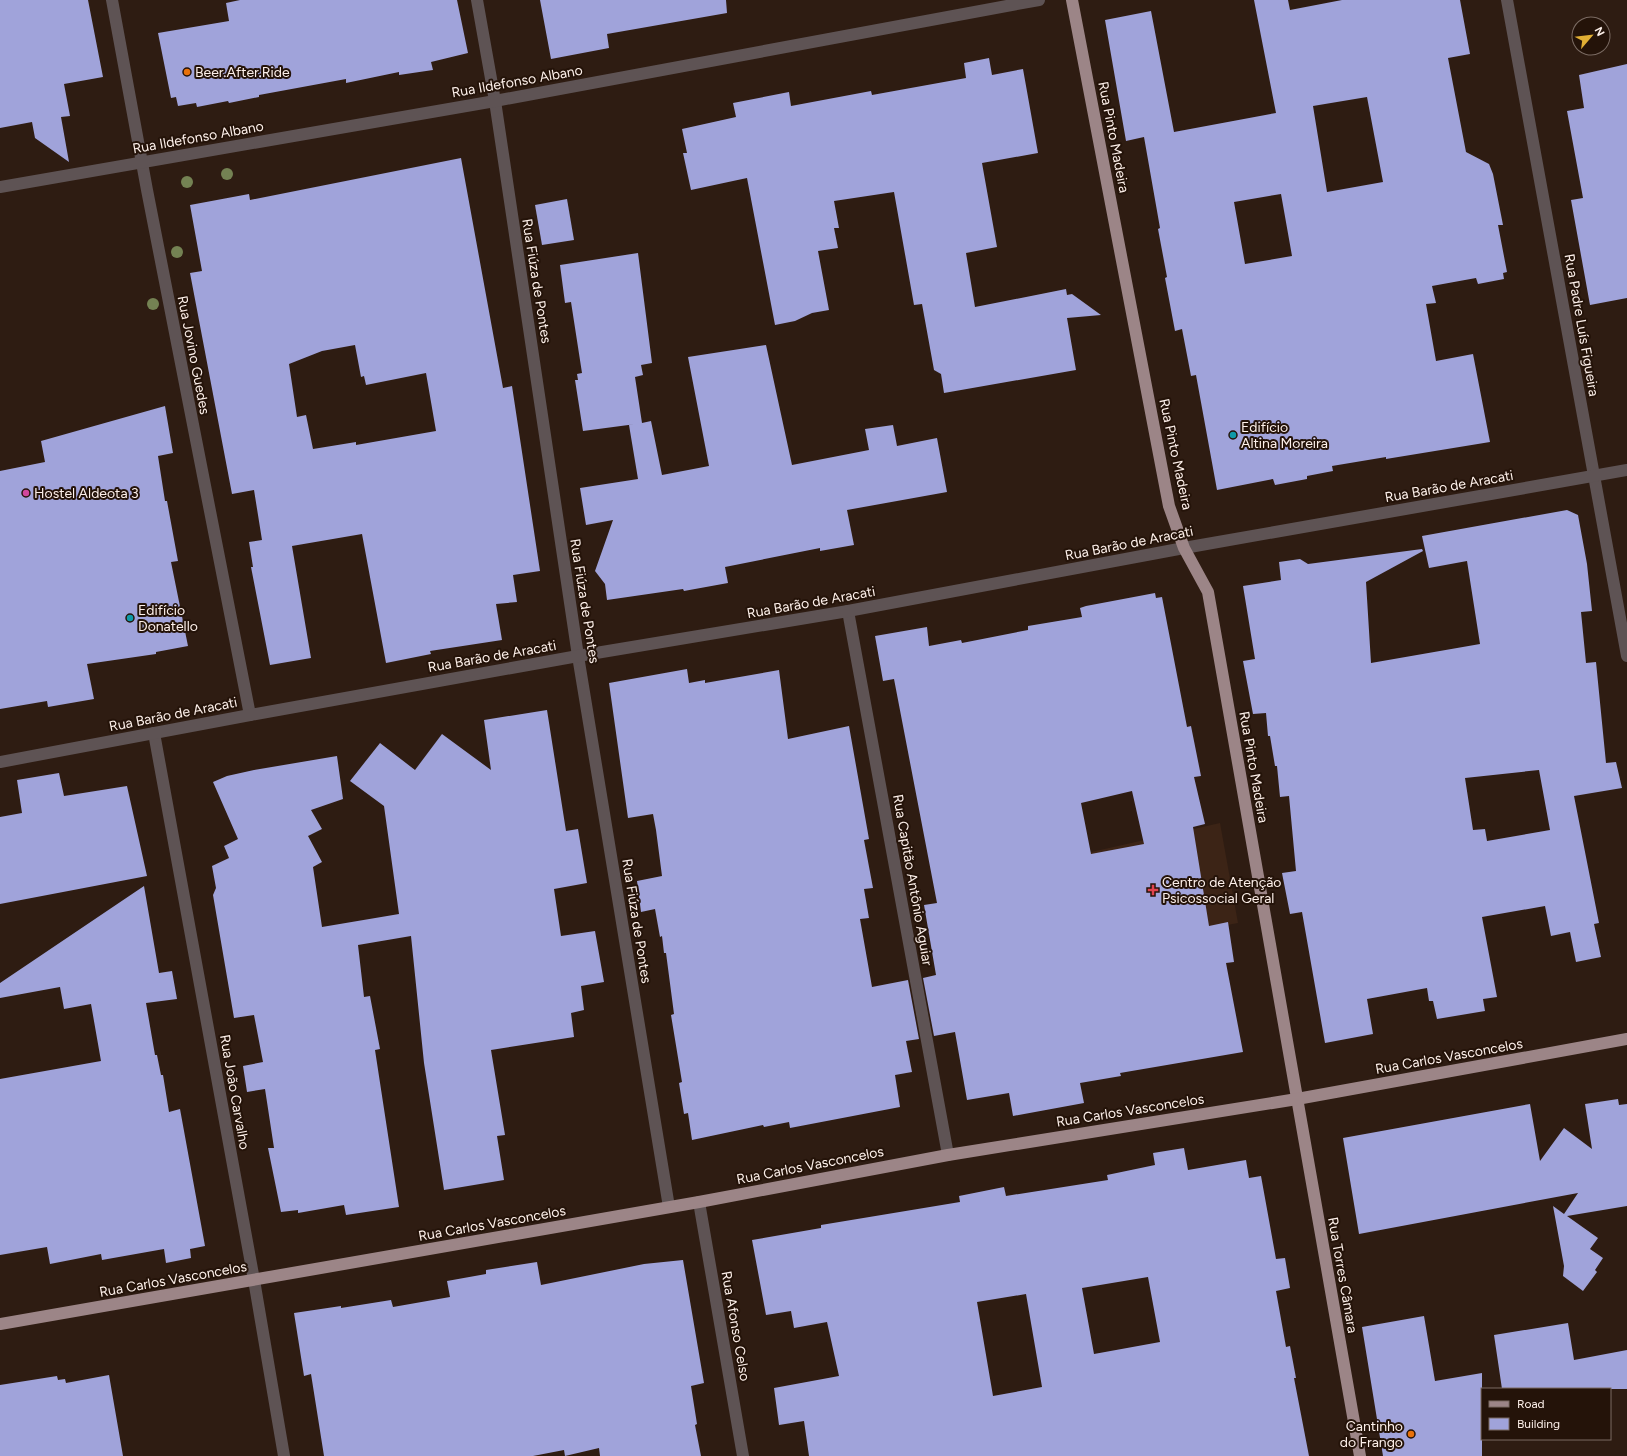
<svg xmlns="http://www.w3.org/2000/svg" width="1627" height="1456" font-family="Figtree,sans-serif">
  <rect width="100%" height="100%" fill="#2e1c12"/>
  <!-- built -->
  <polygon fill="#3c2416" points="1220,823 1238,923 1085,952 1069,857"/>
  <!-- building -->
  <g fill="#a0a3da" fill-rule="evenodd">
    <polygon points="0,0 88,0 103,77 64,84 70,116 61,117 69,162 35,138 32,122 0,128"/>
    <polygon points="240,0 457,0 468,53 431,62 433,70 399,75 399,72 346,83 346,79 259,95 259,97 229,103 228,101 197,107 196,103 178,106 176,97 171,98 158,33 229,21 226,3"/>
    <polygon points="540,0 726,0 727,13 607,34 609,48 551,59"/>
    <path d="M1254 0H1288L1290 10 1342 0H1460L1470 54 1448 58 1466 152 1489 164 1493 174 1503 225H1498L1507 272 1503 273 1504 279 1478 284 1476 278 1432 286 1436 303 1426 304 1436 361 1473 354 1490 442 1386 459V457L1332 466 1333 471 1307 476V479L1275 485 1273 479 1217 490 1196 375 1191 376 1182 329 1175 331 1165 278 1167 277 1158 229 1160 228 1144 137 1126 141 1105 20 1151 11 1174 132 1276 113ZM1367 97 1383 182 1327 192 1313 106ZM1281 194 1292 256 1245 264 1234 202Z"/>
    <polygon points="989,58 992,75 1023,69 1038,153 982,163 997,247 966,253 975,307 1066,289 1067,295 1072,294 1101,315 1067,318 1076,370 944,393 941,374 934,370 922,304 914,305 894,192 834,201 839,228 834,228 838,248 818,251 829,310 812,313 795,321 775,325 747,178 691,190 683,153 687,153 682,129 736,117 733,103 789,92 791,106 871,91 872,95 966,78 964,63"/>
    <polygon points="1627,64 1627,298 1590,305 1571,200 1583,198 1567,111 1584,108 1579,75"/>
    <path d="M461 158 503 388 512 386 540 571 513 575 517 602 496 604 502 640 430 651 431 654 386 663 362 534 292 546 311 658 270 665 251 567H253L249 542 262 540 254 490 232 494 190 273 202 271 190 205 249 194 250 200ZM355 345 361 377 364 376 366 385 426 373 436 431 356 445V442L313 449 306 415 297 417 289 364 322 351Z"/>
    <polygon points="567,199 574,240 542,245 535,205"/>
    <polygon points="638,253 652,363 641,365 643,375 635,377 642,423 651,421 662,475 709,466 688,357 766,345 792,465 869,450 865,429 893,425 897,446 937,438 947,492 847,510 854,545 820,551 820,548 725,567 728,583 684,591 683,589 607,600 605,584 595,571 613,520 586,525 580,488 638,479 629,425 636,424 583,431 575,380 578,380 577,374 582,373 571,302 565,303 560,265"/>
    <polygon points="165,406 173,453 158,456 165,501 167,501 178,561 171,562 188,646 156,652 156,654 87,664 94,699 48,707 47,701 0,709 0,471 45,462 41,441"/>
    <path d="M1567 510 1578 515 1587 564 1592 611 1581 612 1586 663 1596 662 1606 763 1616 762 1622 788 1574 796 1599 923 1594 924 1601 957 1576 962 1570 932 1551 936 1545 906 1482 917 1497 997 1483 999 1485 1011 1437 1019 1433 1001H1429L1427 988 1367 999 1373 1034 1325 1043 1302 912 1290 914 1282 873 1296 871 1289 796 1280 797 1277 766H1275L1270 736H1268L1266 713 1253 714 1243 661 1255 659 1243 586 1281 580 1279 562 1300 559 1308 564 1422 549 1423 551 1366 582 1371 663 1480 644 1467 561 1429 568 1422 536ZM1539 770 1550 830 1487 841 1485 829 1473 830 1465 778Z"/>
    <path d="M1155 593 1156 598 1162 597 1187 727 1191 726 1201 776 1194 777 1205 824 1193 827 1209 926 1228 922 1234 962 1226 963 1243 1052 1120 1073 1121 1076 1080 1083 1084 1103 1013 1116 1009 1093 967 1100 955 1032 934 1036 923 978 936 975 924 905 937 903 894 679 883 681 875 636 927 627 929 646 961 640 962 643 1028 630V626L1082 617 1080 608 1086 606ZM1132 791 1144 844 1091 854 1081 803Z"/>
    <polygon points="687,669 689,683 705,680 705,683 779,670 788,739 849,726 869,839 864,840 873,888 864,889 869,918 860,919 872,987 908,980 919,1039 906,1041 912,1072 895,1075 900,1107 790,1128 789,1122 764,1127 763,1125 692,1140 688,1113 684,1114 679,1083 682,1082 671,1015 674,1014 666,953 664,953 662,936 660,937 655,909 641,912 637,881 662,876 656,830 653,814 628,818 609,683"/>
    <polygon points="547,710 566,831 578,829 587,883 554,889 561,936 595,931 604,982 581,986 584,1010 571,1013 574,1037 491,1050 505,1135 497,1136 504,1180 444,1190 424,1063 411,936 358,945 364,997 370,996 380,1049 375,1050 399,1207 346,1215 344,1205 298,1213 298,1210 281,1212 268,1148 274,1148 265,1089 247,1092 243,1066 263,1062 254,1015 234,1018 213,895 216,888 212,866 229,858 224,846 238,839 213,782 227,776 254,770 337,756 343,799 311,810 322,829 308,836 322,862 313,867 322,927 399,914 384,806 350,781 380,743 415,770 442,734 491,770 484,720"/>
    <polygon points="59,773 64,796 127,786 147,876 0,904 0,817 22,813 17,780"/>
    <polygon points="144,886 159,973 172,971 177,999 146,1003 155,1055 157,1055 161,1075 163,1075 169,1112 180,1109 205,1246 190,1249 191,1258 166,1263 164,1249 102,1260 101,1254 50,1264 47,1247 0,1255 0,1079 101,1061 91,1004 64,1009 60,987 0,998 0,983"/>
    <polygon points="1618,1099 1619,1105 1627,1104 1627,1206 1567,1216 1598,1238 1590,1249 1603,1258 1595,1270 1597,1272 1583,1291 1563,1276 1564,1266 1553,1206 1564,1214 1578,1193 1359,1234 1343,1138 1530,1104 1540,1161 1564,1128 1592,1149 1585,1104"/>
    <path d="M1184 1148 1188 1170 1246 1160 1249 1178 1261 1176 1276 1259 1285 1258 1290 1288 1276 1291 1286 1347 1290 1346 1296 1378H1294L1309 1456H809L804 1421 779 1425 774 1388 839 1376 827 1322 794 1328 791 1311 766 1315 752 1240 821 1228V1225L960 1202 959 1196 1004 1187 1006 1196 1108 1180 1107 1175 1155 1165 1153 1153ZM1148 1277 1160 1342 1094 1354 1082 1288ZM1026 1294 1042 1387 993 1396 977 1302Z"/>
    <polygon points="683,1260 704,1383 691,1386 697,1424 695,1425 701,1456 600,1456 599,1448 565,1456 564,1450 533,1456 324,1456 311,1374 304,1376 294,1313 341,1306 341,1308 391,1300 393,1307 450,1297 447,1281 486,1274 486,1270 537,1262 541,1285 644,1264"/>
    <polygon points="1424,1316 1435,1381 1482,1373 1482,1456 1383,1456 1362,1327"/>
    <polygon points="1568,1323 1574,1360 1627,1350 1627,1389 1502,1389 1494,1335"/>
    <polygon points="109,1375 123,1456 0,1456 0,1385 57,1376 58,1380 65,1379 66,1383"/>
  </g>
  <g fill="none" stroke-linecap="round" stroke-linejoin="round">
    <!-- minor -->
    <g stroke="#5e5354" stroke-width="12">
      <polyline points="112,0 147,190 250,715"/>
      <polyline points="477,0 495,101 578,656 669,1207"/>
      <polyline points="1507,0 1627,656"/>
      <polyline points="0,187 495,101 1039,0"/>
      <polyline points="848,611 948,1155"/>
      <polyline points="154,733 254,1280 284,1456"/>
      <polyline points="0,762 250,715 578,656 848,611 1184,548 1627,470"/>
      <polyline points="699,1202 743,1456"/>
    </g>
    <!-- major -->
    <g stroke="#9c8587" stroke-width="12">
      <polyline points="1072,0 1169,506 1184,548 1208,592 1360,1456"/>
      <polyline points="0,1324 699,1202 948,1155 1297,1099 1627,1039"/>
    </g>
  </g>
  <!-- trees -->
  <g fill="#748253">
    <circle cx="227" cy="174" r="6"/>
    <circle cx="187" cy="182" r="6"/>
    <circle cx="177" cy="252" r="6"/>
    <circle cx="153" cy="304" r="6"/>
  </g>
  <!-- markers -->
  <g fill="#e8710a" stroke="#241309" stroke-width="1.5">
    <circle cx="187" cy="72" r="4"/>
    <circle cx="1411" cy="1434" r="4"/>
  </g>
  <g fill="#0f9aa8" stroke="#241309" stroke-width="1.5">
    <circle cx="1233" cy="435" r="4"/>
    <circle cx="130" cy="618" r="4"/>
  </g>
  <circle fill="#d1479c" stroke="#241309" stroke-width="1.5" cx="26" cy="493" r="4"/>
  <path fill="#e0444e" stroke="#241309" stroke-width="1.5" d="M1151 884h4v4h4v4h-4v4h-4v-4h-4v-4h4z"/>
  <g text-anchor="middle" stroke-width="4" stroke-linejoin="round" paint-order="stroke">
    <!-- poi labels -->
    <g font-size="14" fill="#fdf0ea" stroke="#241309" text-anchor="start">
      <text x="195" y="77">Beer.After.Ride</text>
      <text x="1241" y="432">Edifício<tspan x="1241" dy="16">Altina Moreira</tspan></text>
      <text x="34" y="498">Hostel Aldeota 3</text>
      <text x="138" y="615">Edifício<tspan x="138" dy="16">Donatello</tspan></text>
      <text x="1162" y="887">Centro de Atenção<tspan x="1162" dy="16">Psicossocial Geral</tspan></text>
      <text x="1403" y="1431" text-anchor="end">Cantinho<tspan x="1403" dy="16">do Frango</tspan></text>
    </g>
    <!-- street labels -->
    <g font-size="14" fill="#fdf0ea" stroke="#241309">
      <text transform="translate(517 81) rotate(-10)" y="5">Rua Ildefonso Albano</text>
      <text transform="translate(198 137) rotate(-10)" y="5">Rua Ildefonso Albano</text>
      <text transform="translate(1114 137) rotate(79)" y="5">Rua Pinto Madeira</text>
      <text transform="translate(537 281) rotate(81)" y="5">Rua Fiúza de Pontes</text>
      <text transform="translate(1582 325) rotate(80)" y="5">Rua Padre Luís Figueira</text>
      <text transform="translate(194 355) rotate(79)" y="5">Rua Jovino Guedes</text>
      <text transform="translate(1176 454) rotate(78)" y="5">Rua Pinto Madeira</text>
      <text transform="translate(1449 486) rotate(-10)" y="5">Rua Barão de Aracati</text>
      <text transform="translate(1129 543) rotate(-11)" y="5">Rua Barão de Aracati</text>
      <text transform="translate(585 601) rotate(81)" y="5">Rua Fiúza de Pontes</text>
      <text transform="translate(811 602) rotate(-10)" y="5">Rua Barão de Aracati</text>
      <text transform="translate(492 656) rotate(-10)" y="5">Rua Barão de Aracati</text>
      <text transform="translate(173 714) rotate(-11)" y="5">Rua Barão de Aracati</text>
      <text transform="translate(1254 767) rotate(80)" y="5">Rua Pinto Madeira</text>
      <text transform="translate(913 880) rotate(80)" y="5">Rua Capitão Antônio Aguiar</text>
      <text transform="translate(637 921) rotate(81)" y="5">Rua Fiúza de Pontes</text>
      <text transform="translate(1449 1056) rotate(-10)" y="5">Rua Carlos Vasconcelos</text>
      <text transform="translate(235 1092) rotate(80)" y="5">Rua João Carvalho</text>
      <text transform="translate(1130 1110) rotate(-9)" y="5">Rua Carlos Vasconcelos</text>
      <text transform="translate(810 1165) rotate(-11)" y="5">Rua Carlos Vasconcelos</text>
      <text transform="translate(492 1223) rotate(-10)" y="5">Rua Carlos Vasconcelos</text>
      <text transform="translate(1343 1275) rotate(80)" y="5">Rua Torres Câmara</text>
      <text transform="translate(173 1279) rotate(-10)" y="5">Rua Carlos Vasconcelos</text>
      <text transform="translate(736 1326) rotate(80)" y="5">Rua Afonso Celso</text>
    </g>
  </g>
  <!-- legend -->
  <rect x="1481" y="1388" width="130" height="52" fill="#241309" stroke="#7b6b63"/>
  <rect x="1489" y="1401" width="20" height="6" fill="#9c8587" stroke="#7b6b63"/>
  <text x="1517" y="1408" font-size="12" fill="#fdf0ea">Road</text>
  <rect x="1489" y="1418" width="20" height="12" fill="#a0a3da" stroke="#7b6b63"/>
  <text x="1517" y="1428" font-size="12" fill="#fdf0ea">Building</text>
  <!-- north arrow -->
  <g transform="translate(1591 36) rotate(62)"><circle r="19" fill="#241309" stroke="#7b6b63"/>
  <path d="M0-3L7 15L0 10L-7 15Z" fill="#e2af34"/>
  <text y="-6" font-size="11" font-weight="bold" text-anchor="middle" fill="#fdf0ea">N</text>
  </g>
</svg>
